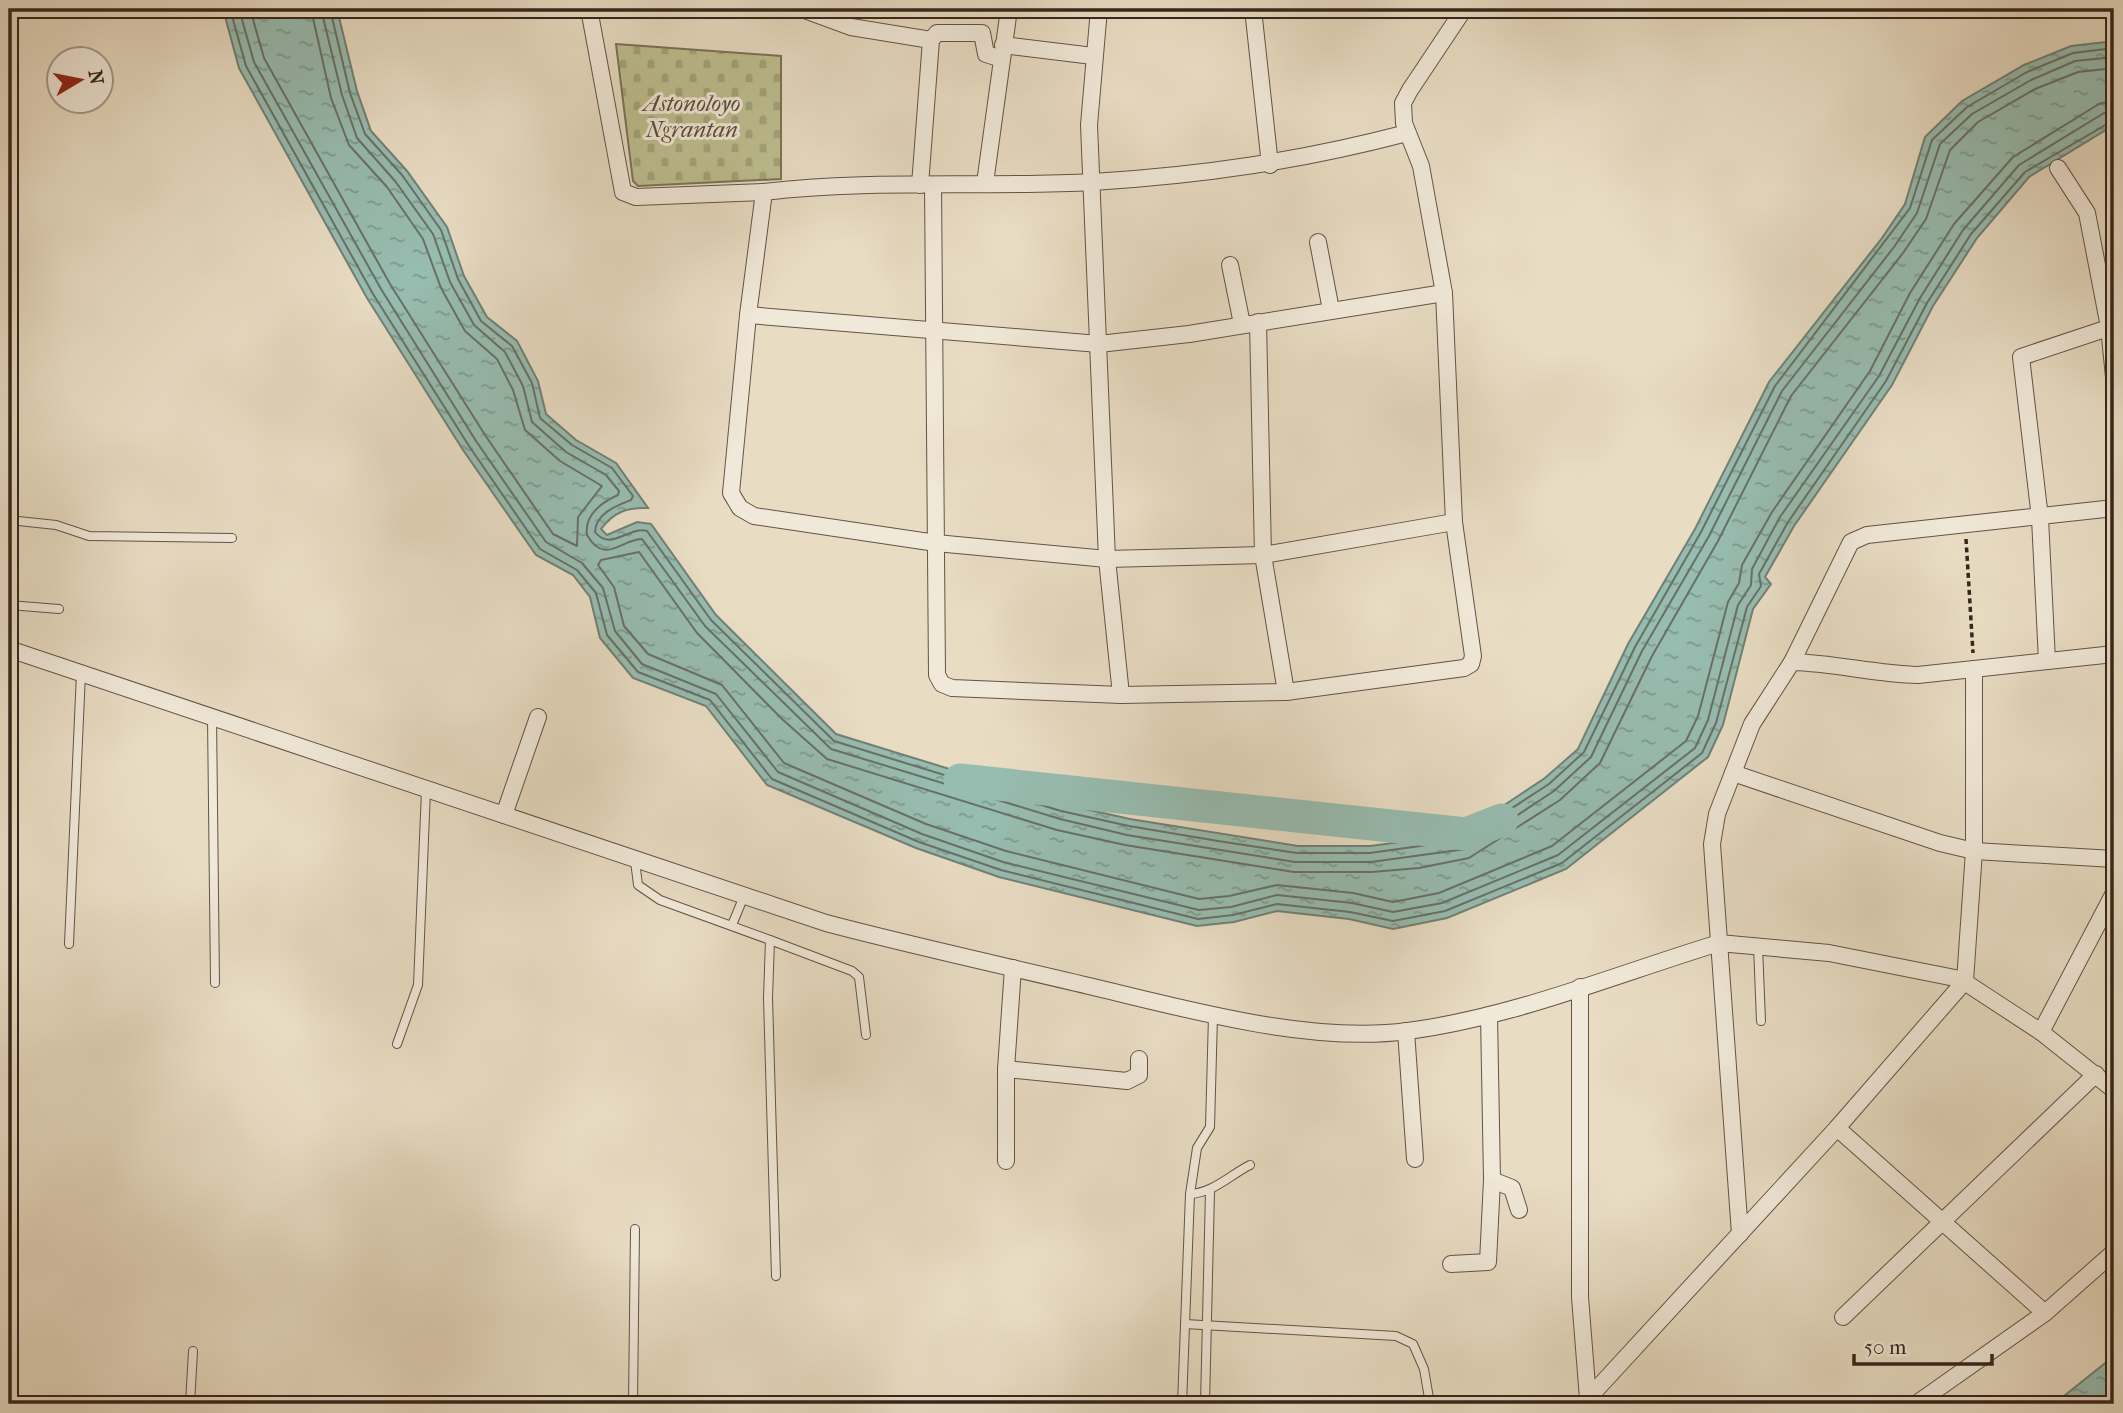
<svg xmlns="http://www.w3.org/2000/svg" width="2123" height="1413" font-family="'IM FELL French Canon',serif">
  <defs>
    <pattern id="cemetery-stones" width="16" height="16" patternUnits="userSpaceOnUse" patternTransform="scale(1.75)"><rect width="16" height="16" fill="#bdbe8f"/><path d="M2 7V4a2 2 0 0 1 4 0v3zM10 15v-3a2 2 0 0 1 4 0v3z" fill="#a3a37b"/></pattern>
    <pattern id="water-ripples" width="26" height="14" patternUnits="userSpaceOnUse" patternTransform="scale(1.75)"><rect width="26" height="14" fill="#97bcb0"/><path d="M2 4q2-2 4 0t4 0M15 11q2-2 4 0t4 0" fill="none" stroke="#7c998f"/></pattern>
  </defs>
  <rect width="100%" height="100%" fill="#e8dcc3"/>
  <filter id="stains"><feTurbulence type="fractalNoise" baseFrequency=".00286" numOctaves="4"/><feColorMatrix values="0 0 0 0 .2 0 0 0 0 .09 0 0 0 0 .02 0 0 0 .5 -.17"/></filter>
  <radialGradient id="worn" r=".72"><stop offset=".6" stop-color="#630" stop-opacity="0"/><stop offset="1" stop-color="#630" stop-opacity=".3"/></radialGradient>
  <!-- cemetery -->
  <polygon fill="url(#cemetery-stones)" stroke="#7a7256" stroke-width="2" points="616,44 781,56 781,179 638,186 633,181"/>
  <!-- water -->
  <g fill="url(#water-ripples)" stroke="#718075" stroke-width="2">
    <path d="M223 9 272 12 273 9H337L357 91 371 131 407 171 447 227 464 276 487 317 517 341 538 381 546 414 576 440 616 463 648 508C627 507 614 512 601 529L607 535 637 522 651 524 716 615 836 734 1063 804 1130 819 1298 846H1370L1461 834 1545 778 1578 749 1628 644 1695 529 1769 382 1882 238 1905 204 1925 137 1962 101 2024 65 2071 46 2114 41V125L2029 177 1977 238 1933 306 1892 385 1794 526 1765 577 1771 584 1753 609 1723 725 1708 757 1566 869 1447 918 1393 929 1349 919 1277 911 1234 922 1197 926 999 877 916 848 767 785 706 706 633 678 600 638 590 597 573 575 536 555 463 450 367 298 239 68Z"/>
    <polygon points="2114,1356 2114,1404 2054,1404"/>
  </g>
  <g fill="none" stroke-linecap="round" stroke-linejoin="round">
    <!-- shore -->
    <g stroke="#687066" stroke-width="2">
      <polyline points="230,9 246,66 373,294 469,446 540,549 577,570 596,593 607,635 638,672 710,700 772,779 919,842 1001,870 1198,919 1233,915 1277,904 1350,912 1393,921 1445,911 1562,863 1702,753 1716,723 1747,607 1761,586 1759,574 1788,522 1886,381 1927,303 1971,234 2025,172 2114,120"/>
      <polyline points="239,9 254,62 381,289 476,441 546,542 582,563 603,588 615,631 642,664 716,694 778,772 922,834 1003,862 1199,910 1231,907 1277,895 1352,903 1393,912 1442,903 1558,855 1695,748 1708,720 1738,605 1751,585 1752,569 1780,517 1879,376 1920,298 1963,230 2019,165 2104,113 2114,111"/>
      <polyline points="250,9 264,58 390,284 485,435 553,534 577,546 578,517 602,486 560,461 525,430 513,390 497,359 465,331 441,288 423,239 387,187 349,145 331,98 311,9"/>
      <path d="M321 9 342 95 357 138 395 181 433 234 450 282 474 325 505 352 523 386 532 422 566 452 606 475 619 491 618 495C602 502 584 515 587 535 605 566 621 539 642 539L705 626 831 749 1060 819 1127 835 1295 862H1371L1466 849 1554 791 1591 757 1642 651 1709 536 1782 391 1894 247 1917 213 1940 144 1972 114 2031 80 2075 61 2114 57"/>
      <path d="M330 9 350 93 365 134 402 175 441 230 458 279 481 321 512 346 532 383 540 418 572 445 612 468 633 496 631 500C616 506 596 513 595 532 611 552 628 526 647 531L711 620 834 741 1061 811 1129 826 1218 841 1297 853H1370L1463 840 1549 784 1584 752 1635 647 1701 532 1775 386 1910 208 1932 140 1967 107 2027 72 2073 53 2114 48"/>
      <polyline points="2114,68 2078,72 2035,89 1978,122 1950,150 1926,219 1903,253 1791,396 1718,541 1652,656 1600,763 1560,800 1469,858 1419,868 1372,872 1294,872 1125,845 1057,830 827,759 782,719 697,633 639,552 601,560 598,565 614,587 624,626 648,654 722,685 784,763 926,824 1006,851 1199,899 1229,896 1277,885 1353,893 1393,902 1439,893 1552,846 1686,741 1698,716 1728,602 1739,583 1742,565 1772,512 1870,371 1910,293 1954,224 2013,157 2099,104 2114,100"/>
    </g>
    <!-- river -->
    <polyline stroke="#97bcb0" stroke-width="33" points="960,780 1466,834 1502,820"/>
    <!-- service casing -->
    <g stroke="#645346" stroke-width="10">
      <g id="service">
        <polyline points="9,520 56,525 89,536 232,538"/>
        <polyline points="9,605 59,609"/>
        <polyline points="212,716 215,983"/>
        <polyline points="635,861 638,885 660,900 770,940"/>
        <polyline points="732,925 744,896"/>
        <polyline points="69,944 81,673"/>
        <polyline points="1758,946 1761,1021"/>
        <polyline points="397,1044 418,985 426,790"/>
        <path d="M1190 1194C1213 1193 1230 1175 1250 1165"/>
        <polyline points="776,1276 768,998 770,940 852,971 859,977 866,1035"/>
        <polyline points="1185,1324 1396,1336 1413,1344 1424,1369 1430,1404"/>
        <polyline points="190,1404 193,1351"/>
        <polyline points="633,1404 635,1229"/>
        <polyline points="1182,1404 1190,1194 1197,1148 1210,1127 1213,1016"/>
        <polyline points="1205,1404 1210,1191"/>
      </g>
    </g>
    <!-- minor casing -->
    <g stroke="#645346" stroke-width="18">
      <g id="minor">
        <polyline points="589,9 623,192 636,197 764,192"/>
        <polyline points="802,9 851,27 931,40"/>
        <polyline points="1099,9 1089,125 1107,559 1121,695"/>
        <polyline points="1253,9 1270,165"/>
        <polyline points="1003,45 1093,56"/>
        <path d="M1407 133C1300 161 1204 175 1093 182 984 188 873 179 764 192L748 315 731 493 740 508 754 516 936 543 1107 559 1263 555 1454 522"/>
        <polyline points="2058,168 2087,213 2109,327 2114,377"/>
        <polyline points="985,183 1009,9"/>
        <polyline points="920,185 931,40 937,33 982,33 986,54 1002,59"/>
        <polyline points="933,185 937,675 942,684 952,688 1121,695 1286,692 1464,668 1471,664 1473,656 1454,522 1444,293 1421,166 1404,123 1403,103 1410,90 1464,9"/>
        <polyline points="1318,242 1331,310"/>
        <polyline points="1230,265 1242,324"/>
        <polyline points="748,315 1099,344 1189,334 1444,293"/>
        <polyline points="1258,322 1263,555 1286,692"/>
        <path d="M9 649 826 923C913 946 1001 965 1089 986 1187 1009 1308 1044 1408 1031 1514 1017 1617 974 1719 943L1829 953 1960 979 2041 1032 2114 1090"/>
        <polyline points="2047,661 2040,518 2021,357 2114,326"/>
        <path d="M1792 662C1835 663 1875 674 1918 675L2114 654"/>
        <polyline points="1733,773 1940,843 1974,851 2114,859"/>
        <polyline points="504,815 538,717"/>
        <polyline points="1580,987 1580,1297 1588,1399 1592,1401"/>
        <polyline points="1489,1015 1492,1180 1512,1188 1519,1210"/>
        <polyline points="1406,1031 1415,1159"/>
        <polyline points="2041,1032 2114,893"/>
        <polyline points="1006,1069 1127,1081 1139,1075 1139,1059"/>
        <polyline points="1837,1128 2045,1313"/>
        <polyline points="1006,1161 1006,1069 1013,968"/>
        <polyline points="1740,1234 1712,844 1717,814 1752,724 1792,662 1851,542 1867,535 2114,508"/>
        <polyline points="1451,1264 1488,1262 1492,1180"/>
        <polyline points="1843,1317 2096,1074"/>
        <polyline points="1583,1404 1837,1128 1965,981 1974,851 1974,669"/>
        <polyline points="1916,1404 2045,1313 2114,1252"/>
      </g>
    </g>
    <!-- path -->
    <polyline stroke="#38251d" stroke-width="3.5" stroke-dasharray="5 3.5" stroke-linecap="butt" points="1966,539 1973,653"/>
    <!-- service -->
    <use href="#service" stroke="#f0e8d8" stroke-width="8"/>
    <!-- minor -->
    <use href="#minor" stroke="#f0e8d8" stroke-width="16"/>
  </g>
  <g text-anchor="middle" stroke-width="6" stroke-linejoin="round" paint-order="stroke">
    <!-- park labels -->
    <g font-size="23" font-style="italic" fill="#594b3a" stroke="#f0e8d8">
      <text x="692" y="111">Astonoloyo<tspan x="692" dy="26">Ngrantan</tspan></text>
    </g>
  </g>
  <!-- margin -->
  <rect width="2123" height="1413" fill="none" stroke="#e8dcc3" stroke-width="35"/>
  <rect x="10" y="10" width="2102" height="1392" fill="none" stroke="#38251d" stroke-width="3.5"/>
  <rect x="18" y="18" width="2088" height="1378" fill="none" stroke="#38251d" stroke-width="2"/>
  <!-- north arrow -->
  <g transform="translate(80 80) rotate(80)"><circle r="33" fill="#f0e8d8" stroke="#a69a8d" stroke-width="2"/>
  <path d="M0-5L12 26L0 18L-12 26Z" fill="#8f2418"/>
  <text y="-10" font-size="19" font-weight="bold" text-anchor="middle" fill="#38251d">N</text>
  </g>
  <!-- scale -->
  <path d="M1854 1354v10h138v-10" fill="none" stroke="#38251d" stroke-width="3.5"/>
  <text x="1864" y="1354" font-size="21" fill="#38251d" stroke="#f0e8d8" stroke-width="5" paint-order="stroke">50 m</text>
  <rect width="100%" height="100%" filter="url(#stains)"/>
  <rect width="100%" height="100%" fill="url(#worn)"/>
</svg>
